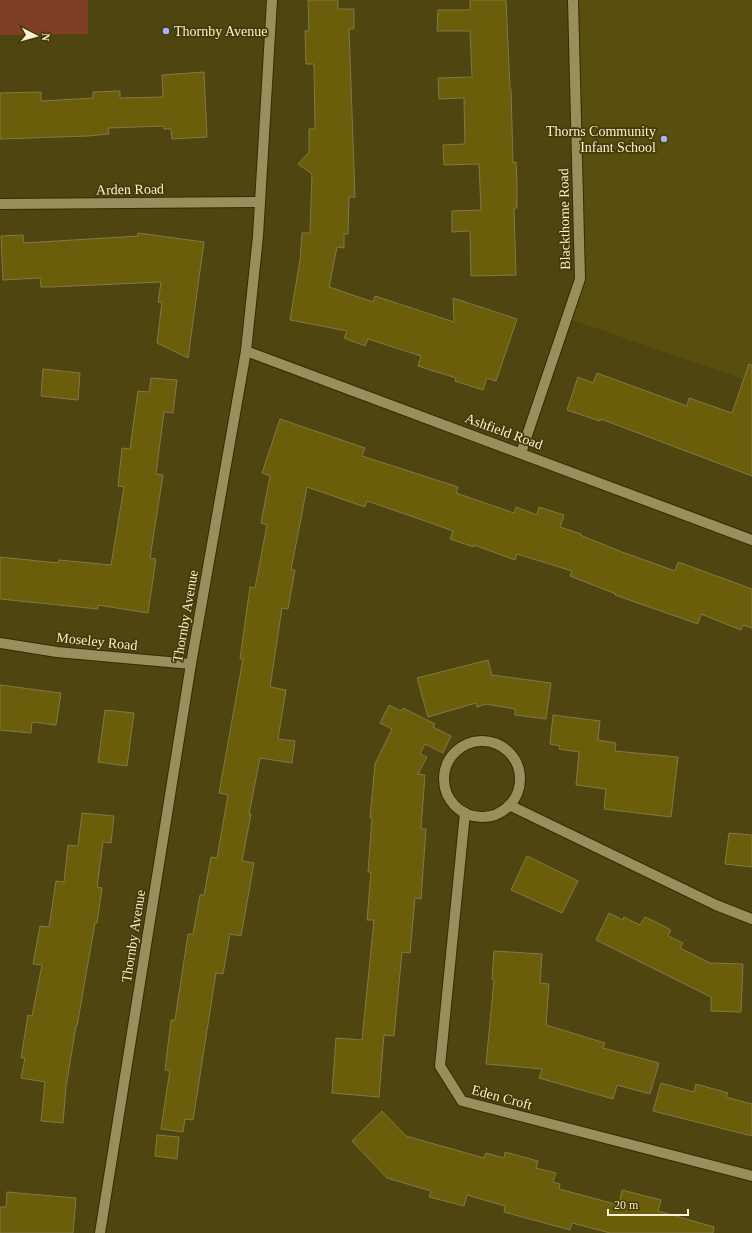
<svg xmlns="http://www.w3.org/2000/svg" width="752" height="1233" font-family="'Times New Roman',serif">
  <rect width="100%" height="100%" fill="#4e4511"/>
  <!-- built -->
  <polygon fill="#584e0e" points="573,0 752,0 752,382 566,318 580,279"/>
  <!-- green -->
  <polygon fill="#803e27" points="0,0 88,0 88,34 0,35"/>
  <!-- building -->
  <g fill="#6b5e0a" stroke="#817947">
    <polygon points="308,0 338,0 338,9 354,9 354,29 349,29 355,197 349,197 348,234 344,234 344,248 337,247 329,287 373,302 375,296 454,322 453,298 517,319 496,381 487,378 483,390 455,381 456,378 418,366 421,356 368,339 365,346 344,338 347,331 290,320 300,260 302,233 310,233 312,174 298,164 309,152 309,129 315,129 314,64 306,64 305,31 309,31"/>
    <polygon points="470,0 506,0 510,89 511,89 513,163 516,162 517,185 517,208 514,208 516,275 471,276 470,231 452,232 452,211 481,210 479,164 444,165 443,145 465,144 464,98 439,99 438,78 472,77 470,31 437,31 438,10 470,10"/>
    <polygon points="204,72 207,137 172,139 171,129 164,129 164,126 108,128 109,134 88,136 0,139 0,93 41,92 41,101 93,98 93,92 120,91 120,98 163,97 162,75"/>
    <polygon points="138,233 204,242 188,358 157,343 162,302 158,302 161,282 51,287 41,287 40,278 3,280 1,236 23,235 24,243 138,236"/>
    <polygon points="749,364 752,365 752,476 601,419 600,421 567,410 578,377 593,383 597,373 687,406 689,398 732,413"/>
    <polygon points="43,369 80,373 78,400 41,396"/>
    <polygon points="151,378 177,380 173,413 164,412 156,474 163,475 150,558 156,559 148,613 98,605 98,609 0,599 0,557 58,563 59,560 111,565 124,487 118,486 122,448 130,449 138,391 149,392"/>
    <polygon points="280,419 365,448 362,456 458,487 456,493 514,513 516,507 537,515 539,507 564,515 560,527 581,534 580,535 622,552 675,571 678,562 752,589 752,628 743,625 741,630 701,614 698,624 615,595 616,594 570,576 572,571 517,554 515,560 474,545 474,547 450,539 453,531 428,522 367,501 365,507 307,487 291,570 295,570 288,609 282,608 270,687 286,690 278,739 295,741 292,763 260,758 249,814 251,814 242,861 254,863 241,936 230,934 223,974 216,973 193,1120 185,1119 183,1132 161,1129 170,1070 165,1070 171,1020 175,1020 188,934 193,934 200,895 204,895 211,857 217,858 228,795 219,793 243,659 240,659 250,587 255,588 267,525 261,523 270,476 262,473"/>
    <polygon points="488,660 492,675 551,683 546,719 515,715 515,709 486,704 477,707 476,703 428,717 417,678"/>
    <polygon points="0,685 61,693 56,725 32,722 31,733 0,730"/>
    <polygon points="389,705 401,711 403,708 435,724 433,727 451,736 443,753 425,744 420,754 427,757 418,774 425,775 421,829 426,829 421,899 415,898 410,953 402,952 394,1036 384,1035 379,1097 332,1093 336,1038 362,1040 374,920 367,920 371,872 368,872 372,818 370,818 375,764 392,729 380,723"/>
    <polygon points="105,710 134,713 127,766 98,762"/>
    <polygon points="553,715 600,721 598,740 616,743 615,751 678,757 671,817 604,809 606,789 576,785 579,752 559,749 560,746 550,744"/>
    <polygon points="82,813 114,816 111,843 103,842 97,887 102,888 97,923 95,923 77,1026 76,1026 66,1087 63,1123 41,1121 45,1082 21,1078 25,1058 21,1058 28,1015 32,1016 42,965 33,964 40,926 49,927 56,881 64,882 68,845 78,846"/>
    <polygon points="729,833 752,835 752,867 725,864"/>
    <polygon points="527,856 578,881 562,913 511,890"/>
    <polygon points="609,913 623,920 624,917 640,925 645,917 656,922 671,930 668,936 683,943 680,948 710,963 743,964 741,1012 711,1011 711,997 596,940"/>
    <polygon points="494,951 542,954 540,983 549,984 546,1025 605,1043 603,1048 659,1063 650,1094 617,1085 613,1099 539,1078 542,1069 486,1064 494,980 492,979"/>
    <polygon points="661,1083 694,1092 696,1084 728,1093 726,1097 752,1104 752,1136 653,1111"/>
    <polygon points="382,1111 406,1136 484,1158 486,1153 504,1158 505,1152 538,1161 536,1168 556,1173 553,1182 560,1184 559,1189 619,1205 622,1190 661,1200 658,1211 714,1227 713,1233 610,1233 572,1223 570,1230 504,1212 505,1206 467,1195 464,1206 429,1197 431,1191 387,1178 352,1141"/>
    <polygon points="157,1135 179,1137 177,1159 155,1156"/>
    <polygon points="7,1192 76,1198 73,1233 0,1233 0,1207 6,1207"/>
  </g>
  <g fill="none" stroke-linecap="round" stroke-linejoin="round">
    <!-- minor casing -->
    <g stroke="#322c04" stroke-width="12">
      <g id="minor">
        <polyline points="0,204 260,202"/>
        <polyline points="246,351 752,540"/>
        <polyline points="521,453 580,279 573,0"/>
        <polyline points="0,643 57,652 191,664"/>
        <circle cx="482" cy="779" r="38"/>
        <polyline points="509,805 716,905 752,919"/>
        <polyline points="465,813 440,1066 462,1101 752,1176"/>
        <polyline points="100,1233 191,664 246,351 258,236 272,0"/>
      </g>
    </g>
    <!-- minor -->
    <use href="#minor" stroke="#978f5c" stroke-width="10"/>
  </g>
  <!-- markers -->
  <g fill="#a9b0fc" stroke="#433b03" stroke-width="1.5">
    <circle cx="166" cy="31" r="4"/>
    <circle cx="664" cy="139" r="4"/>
  </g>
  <g text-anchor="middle" stroke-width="3.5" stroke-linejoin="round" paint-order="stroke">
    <!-- poi labels -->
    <g font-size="14" fill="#f6f1d7" stroke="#433b03" text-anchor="start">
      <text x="174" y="36">Thornby Avenue</text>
      <text x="656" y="136" text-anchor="end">Thorns Community<tspan x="656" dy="16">Infant School</tspan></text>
    </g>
    <!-- street labels -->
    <g font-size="14" fill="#f6f1d7" stroke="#433b03">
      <text transform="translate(130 189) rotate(-1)" y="5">Arden Road</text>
      <text transform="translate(564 219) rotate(-91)" y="5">Blackthorne Road</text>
      <text transform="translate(504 431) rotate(20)" y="5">Ashfield Road</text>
      <text transform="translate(185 616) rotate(-80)" y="5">Thornby Avenue</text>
      <text transform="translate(97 641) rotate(6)" y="5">Moseley Road</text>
      <text transform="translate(133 936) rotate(-81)" y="5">Thornby Avenue</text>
      <text transform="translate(502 1097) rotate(15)" y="5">Eden Croft</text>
    </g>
  </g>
  <!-- north arrow -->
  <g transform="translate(36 36) rotate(96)" stroke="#433b03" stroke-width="3" paint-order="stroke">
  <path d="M0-3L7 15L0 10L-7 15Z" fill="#f6f1d7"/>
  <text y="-6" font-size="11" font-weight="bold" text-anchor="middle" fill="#f6f1d7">N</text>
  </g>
  <!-- scale -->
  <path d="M608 1209v6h80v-6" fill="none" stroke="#f6f1d7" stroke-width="2"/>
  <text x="614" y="1209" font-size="12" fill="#f6f1d7" stroke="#433b03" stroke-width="3" paint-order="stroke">20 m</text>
</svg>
